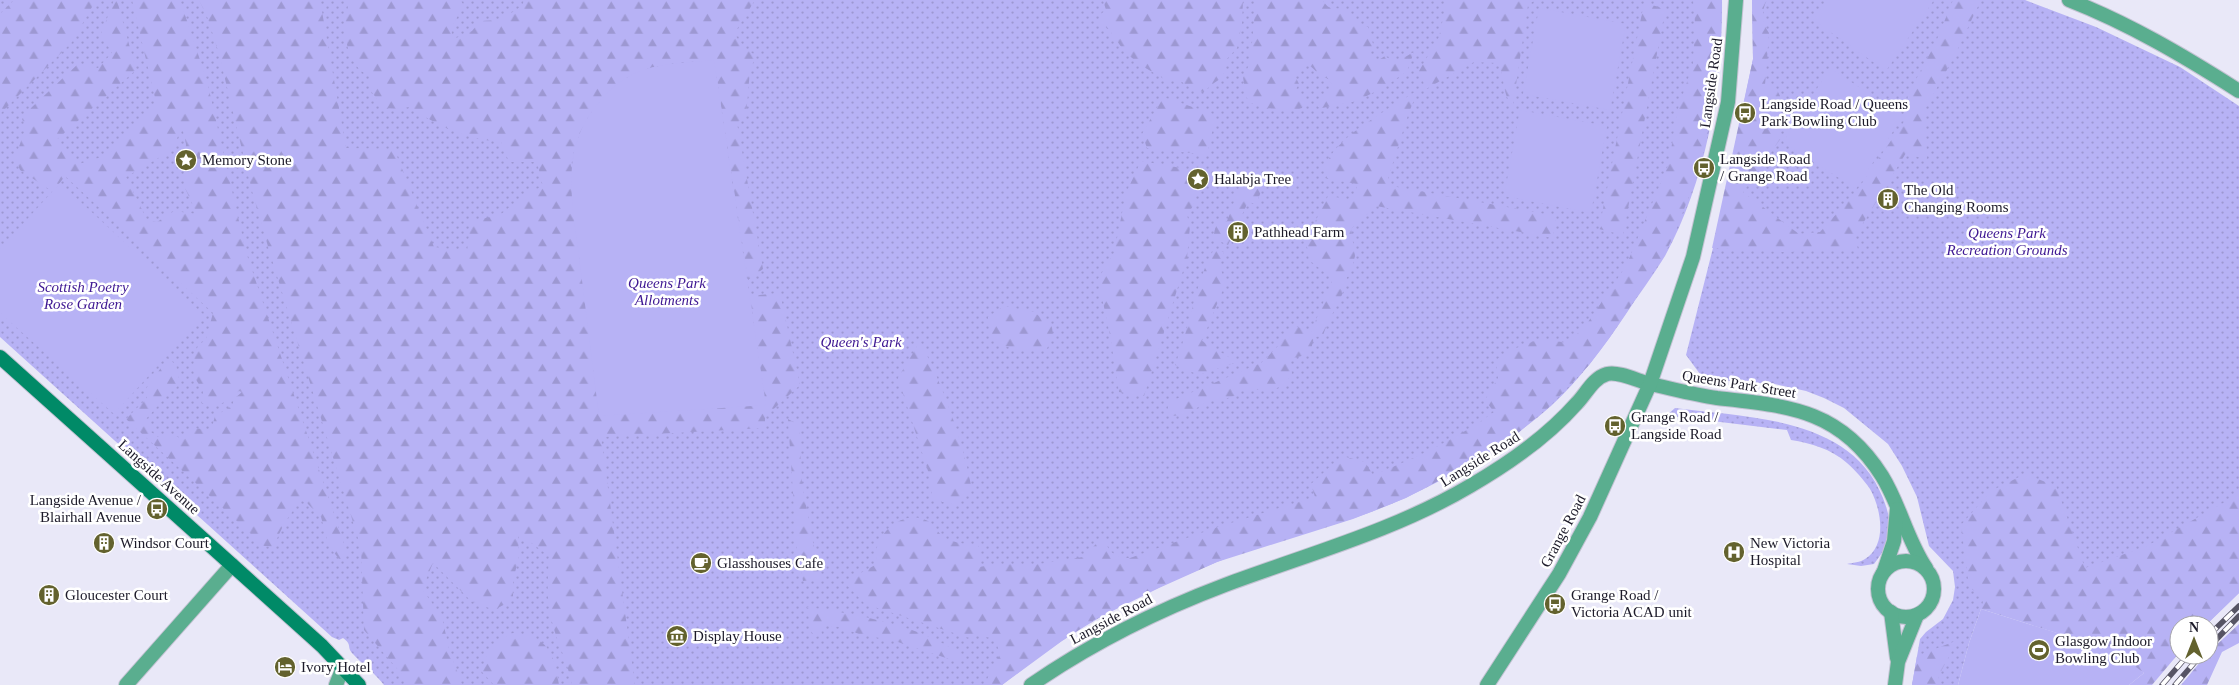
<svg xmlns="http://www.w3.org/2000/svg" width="2239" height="685" font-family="Georgia,serif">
  <defs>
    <pattern id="grass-dots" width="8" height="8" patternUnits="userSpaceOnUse" patternTransform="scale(1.25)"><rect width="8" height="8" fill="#b7b2f5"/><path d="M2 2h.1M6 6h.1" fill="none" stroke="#9d98d2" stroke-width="1.8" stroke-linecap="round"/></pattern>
    <pattern id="forest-firs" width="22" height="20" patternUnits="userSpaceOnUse" patternTransform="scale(1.25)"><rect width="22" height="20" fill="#b7b2f5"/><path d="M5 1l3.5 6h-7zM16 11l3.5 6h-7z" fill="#9d98d2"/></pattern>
  </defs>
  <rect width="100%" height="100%" fill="#e9e8f8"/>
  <!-- grass -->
  <g fill="url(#grass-dots)">
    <path d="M0 0H1722C1723 84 1706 182 1665 256 1653 276 1638 295 1626 314 1604 347 1580 379 1551 406 1509 443 1457 474 1405 498 1345 526 1278 537 1217 562 1164 584 1110 609 1063 640 1042 654 1022 670 1002 685H384C375 673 363 665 353 654 346 647 353 645 343 638L339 640 332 637 0 337Z"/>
    <polygon points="1752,0 2025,0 2096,27 2180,67 2239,106 2239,593 2206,625 2179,625 2179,653 1981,609 1969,643 1958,685 1912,685 1920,639 1926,632 1943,619 1953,600 1955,587 1953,571 1929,546 1917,497 1902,466 1888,444 1844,408 1824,398 1806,391 1775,384 1712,380 1700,374 1686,355 1717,232 1753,59"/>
    <path d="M1675 408C1748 418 1851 416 1883 498 1894 527 1893 540 1874 564L1861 566 1847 564C1852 563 1861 562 1865 559 1888 545 1881 508 1870 489 1864 480 1855 470 1847 463 1831 449 1811 443 1791 440L1787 430 1671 416 1656 425Z"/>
  </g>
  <!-- forest -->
  <g fill="url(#forest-firs)" fill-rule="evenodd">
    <polygon points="14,0 96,0 72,42 0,114 0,14"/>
    <path d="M114 0H117L136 70 54 142 79 164 108 155 156 102 132 0H180L207 81 246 252 347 553 344 559H339L329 546 321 517 307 503 300 500 284 524 273 547 264 546 126 419 147 398 145 390 168 358 176 365 180 383 175 389H168L165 398 146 419 151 432 158 437 171 434 180 438 193 428 202 429 208 433 211 431 215 416 232 406 234 399 242 392 239 391C227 400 219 410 202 403L203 391 195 378 193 369 195 352 198 346 206 339 213 313 65 176 53 192 20 170 15 158 26 127 22 119 32 107 78 64 98 68 112 53 101 34ZM182 127 186 144 184 186 197 214 174 211 157 222 147 220 126 177 172 150Z"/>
    <path d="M199 0H320L346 148 394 149 434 247 467 251 471 221 500 215 529 191 543 187 537 162H509L501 142C466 139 438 126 409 107L398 109 384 108 370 90 369 76C344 64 341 25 350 0H460L463 4C461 15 450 23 452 35L456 38 472 31 480 21 500 20 522 6 524 0H755L734 34 745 48 756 56 750 70 746 116 737 123 763 269 748 280 714 60C690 62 664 62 641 71 602 85 577 126 571 166L765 405 750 296 780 293 800 385 765 417V428L601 437 635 685H572C568 662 556 641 551 618 546 598 548 577 549 556L518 533 519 556 513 581V600L494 610 471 601 433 563 422 589 442 617 449 649 462 685H411L364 630 361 548 269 250 252 191 219 54 208 19Z"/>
    <polygon points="1103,0 1243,0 1242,23 1237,48 1226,60 1224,73 1220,79 1211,85 1204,92 1194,90 1179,80 1164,79 1139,64 1124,51 1108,28 1100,25 1102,13 1106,10"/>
    <path d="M1256 0H1322L1328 7 1341 9 1348 13 1356 24 1368 27 1373 44 1370 53 1377 61 1385 56C1395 64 1405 57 1414 52L1407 71 1386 86 1357 101 1322 108 1318 107 1317 101 1326 95 1332 85 1328 78H1322C1316 72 1311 63 1302 64L1303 68 1300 69 1295 76 1299 84 1296 89 1306 101 1302 108 1296 110 1264 108 1251 103 1246 97 1243 77 1250 63 1249 51 1252 43Z"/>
    <path d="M1447 0H1535L1528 5 1513 105C1501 95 1506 75 1497 63L1474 62 1426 89 1419 71 1439 37Z"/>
    <path d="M1693 0H1722L1719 68 1709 131 1698 173 1676 230 1664 256 1610 337 1589 365 1552 404 1517 434 1468 465 1406 498 1353 519 1217 562 1159 588 1094 620 1062 641 1002 685H984L1000 654 995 639 973 634 970 638 966 637 865 604 844 582 877 564C877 560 875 555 876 552 879 529 906 509 928 521 935 525 938 534 945 538 953 543 969 544 979 546V567L997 564 1033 565 1083 557 1106 534C1104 550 1115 558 1130 558L1218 527 1315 497 1311 484 1342 456 1365 462 1373 475C1416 458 1457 439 1494 412L1485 400 1498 378 1496 360 1511 350 1540 339 1569 343 1588 322 1626 266 1669 163 1677 112 1693 64 1695 23Z"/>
    <path d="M1752 0H1767C1761 10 1762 24 1769 33L1765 85 1776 88 1780 96 1781 138 1743 192 1799 234 1820 232 1856 192 1905 120 1908 95 1938 37 1953 0H1981L1953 59 1925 109 1927 160 1906 153 1854 238 1858 249 1783 252 1712 248 1753 59Z"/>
    <polygon points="1644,3 1659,7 1665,11 1623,235 1599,229"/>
    <path d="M1418 90 1408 115 1386 185 1556 216 1553 238 1376 206 1351 229 1355 256 1350 276 1347 277C1345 297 1329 315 1323 336L1314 337 1310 354 1289 359 1288 364 1292 373 1285 384 1277 388 1270 390 1241 389 1238 395 1221 400H1210L1185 415 1171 416 1167 412 1169 402 1261 363 1279 345 1293 325 1311 332 1333 279 1309 260 1306 240 1328 196 1348 199 1358 195 1356 184 1325 178C1326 173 1325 167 1327 163 1338 135 1393 107 1418 90Z"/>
    <polygon points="1163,97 1216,115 1207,155 1147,148 1142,134"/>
    <polygon points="1141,161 1204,172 1193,206 1187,215 1190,226 1187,258 1144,396 1119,392 1110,335 1098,279 1114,253 1126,193"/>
    <polygon points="1244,175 1265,182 1256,204 1248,202 1228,245 1213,238 1217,220 1227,221"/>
    <path d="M1214 249 1224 252 1219 266 1226 282 1202 341 1237 362 1199 375 1175 365C1190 328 1194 285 1214 249Z"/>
    <path d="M1004 306 1034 312 1052 326 1053 338 1046 350C1035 352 1007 350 997 342 989 335 988 326 988 317Z"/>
    <path d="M920 341C944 389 962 437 972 490L957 505 933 500 928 471 898 378Z"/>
    <polygon points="788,419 799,425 802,484 820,579 803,581 797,552"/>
    <polygon points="2025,474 2056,486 2085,568 2147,546 2239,494 2239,593 2206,625 2179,625 2179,653 2152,685 2129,685 2144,673 2098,646 1981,609 1984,598 1969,587 1961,525 1991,491"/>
    <path d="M807 607C852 613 929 627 963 657L958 662 895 641 859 634 840 627 820 625 822 635 815 637 811 631Z"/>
    <polygon points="2239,624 2239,643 2222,652 2207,685 2181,685 2206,655 2209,655 2210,651"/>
    <path d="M513 633C548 635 554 654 559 685H494L482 672C487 648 491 644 513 633Z"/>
    <polygon points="1958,640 1939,675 1938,685 1912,685 1917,656"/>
  </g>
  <!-- garden -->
  <g fill="#b7b2f5">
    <polygon points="1827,0 1934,0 1886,71 1813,20"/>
    <polygon points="1539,8 1626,24 1610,110 1523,94"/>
    <path d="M714 60 766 405 599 416C592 363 586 310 579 257 572 200 559 148 600 101 610 88 627 75 643 70 666 63 690 62 714 60Z"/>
    <polygon points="1830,68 1903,116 1856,189 1783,142"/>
    <polygon points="1520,110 1607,126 1591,213 1504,196"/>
    <polygon points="60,183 204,315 114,414 0,313 0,249"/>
    <polygon points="1981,609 2133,657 2132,664 2144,673 2129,685 1958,685 1969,643"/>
  </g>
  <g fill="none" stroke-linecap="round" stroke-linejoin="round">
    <!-- minor casing -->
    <g stroke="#c4c3d3" stroke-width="16">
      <g id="minor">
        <path d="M1650 384C1673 389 1695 395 1717 398 1788 406 1840 409 1882 476 1900 505 1907 540 1926 568"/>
        <circle cx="1906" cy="589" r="28"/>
        <polyline points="1884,571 1894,541 1897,509"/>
        <polyline points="1891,612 1897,658"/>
        <polyline points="126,685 232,565"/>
        <polyline points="336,685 343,667"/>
        <polyline points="1895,685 1898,662 1917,615"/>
      </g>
    </g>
    <!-- tertiary casing -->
    <g stroke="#c4c3d3" stroke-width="16">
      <g id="tertiary">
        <path d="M2069 0C2130 24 2184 56 2239 91"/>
        <path d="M1031 685C1092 643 1156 611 1225 585 1308 554 1394 531 1470 486 1510 463 1547 437 1577 403 1586 394 1593 378 1607 374 1619 371 1638 381 1650 384"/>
        <polyline points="1487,685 1559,574 1590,517 1650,384 1693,257 1728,102 1736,0"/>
      </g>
    </g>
    <!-- secondary casing -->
    <g stroke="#c4c3d3" stroke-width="16">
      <polyline id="secondary" points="0,357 232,565 322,646 359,685"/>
    </g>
    <!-- minor -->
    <use href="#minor" stroke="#5aae8f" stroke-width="14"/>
    <!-- tertiary -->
    <use href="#tertiary" stroke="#5aae8f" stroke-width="14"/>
    <!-- secondary -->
    <use href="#secondary" stroke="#008a67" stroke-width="14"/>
    <!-- rail casing -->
    <g stroke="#565464" stroke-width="5.5">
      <g id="rail">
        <polyline points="2209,635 2239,606"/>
        <polyline points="2209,647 2239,616"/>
        <polyline points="2162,685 2188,655"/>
        <polyline points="2175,685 2201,655"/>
      </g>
    </g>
    <!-- rail -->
    <use href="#rail" stroke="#fff" stroke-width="4" stroke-dasharray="11" stroke-linecap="butt"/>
  </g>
  <!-- icons -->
  <defs>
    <g id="bus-disc" transform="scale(1.125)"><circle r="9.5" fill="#63622e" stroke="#fff"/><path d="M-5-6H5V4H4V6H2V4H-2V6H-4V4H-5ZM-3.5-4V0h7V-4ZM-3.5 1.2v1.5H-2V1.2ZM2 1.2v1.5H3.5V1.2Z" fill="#fff"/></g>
    <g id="sight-disc" transform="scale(1.125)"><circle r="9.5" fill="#63622e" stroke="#fff"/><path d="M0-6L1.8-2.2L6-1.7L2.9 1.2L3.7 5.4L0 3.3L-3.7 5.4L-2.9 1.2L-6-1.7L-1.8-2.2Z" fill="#fff"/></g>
    <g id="building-disc" transform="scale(1.125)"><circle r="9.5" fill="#63622e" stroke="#fff"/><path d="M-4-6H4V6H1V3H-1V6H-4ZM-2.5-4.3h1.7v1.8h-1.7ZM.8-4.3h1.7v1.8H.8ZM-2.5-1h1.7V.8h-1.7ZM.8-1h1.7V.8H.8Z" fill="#fff"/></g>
    <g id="hospital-disc" transform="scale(1.125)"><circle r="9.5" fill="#63622e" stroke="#fff"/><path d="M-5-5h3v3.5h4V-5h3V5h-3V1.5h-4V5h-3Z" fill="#fff"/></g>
    <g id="cafe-disc" transform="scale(1.125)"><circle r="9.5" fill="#63622e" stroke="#fff"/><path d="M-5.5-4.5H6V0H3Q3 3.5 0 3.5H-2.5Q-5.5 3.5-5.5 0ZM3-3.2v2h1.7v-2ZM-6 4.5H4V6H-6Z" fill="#fff"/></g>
    <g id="museum-disc" transform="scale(1.125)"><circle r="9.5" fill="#63622e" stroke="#fff"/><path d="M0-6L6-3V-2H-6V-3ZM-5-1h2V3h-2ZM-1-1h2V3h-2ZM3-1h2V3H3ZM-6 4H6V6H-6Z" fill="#fff"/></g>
    <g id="stadium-disc" transform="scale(1.125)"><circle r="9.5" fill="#63622e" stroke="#fff"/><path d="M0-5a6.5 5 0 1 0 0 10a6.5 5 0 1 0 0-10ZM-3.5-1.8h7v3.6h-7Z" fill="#fff"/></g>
    <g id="hotel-disc" transform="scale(1.125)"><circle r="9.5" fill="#63622e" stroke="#fff"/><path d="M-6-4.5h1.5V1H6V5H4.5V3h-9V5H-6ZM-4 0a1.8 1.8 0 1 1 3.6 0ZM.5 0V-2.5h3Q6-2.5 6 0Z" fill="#fff"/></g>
  </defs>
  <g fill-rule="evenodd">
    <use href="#bus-disc" x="1745" y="113"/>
    <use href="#sight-disc" x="186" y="160"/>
    <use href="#bus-disc" x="1704" y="168"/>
    <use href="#sight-disc" x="1198" y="179"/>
    <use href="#building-disc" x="1888" y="199"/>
    <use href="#building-disc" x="1238" y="232"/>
    <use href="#bus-disc" x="1615" y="426"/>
    <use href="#bus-disc" x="157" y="509"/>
    <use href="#building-disc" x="104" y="543"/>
    <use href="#hospital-disc" x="1734" y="552"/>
    <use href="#cafe-disc" x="701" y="563"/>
    <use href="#building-disc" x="49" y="595"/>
    <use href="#bus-disc" x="1555" y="604"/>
    <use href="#museum-disc" x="677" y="636"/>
    <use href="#stadium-disc" x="2039" y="650"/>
    <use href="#hotel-disc" x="285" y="667"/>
  </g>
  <g text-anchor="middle" stroke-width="5" stroke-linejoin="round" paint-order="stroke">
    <!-- street labels -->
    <g font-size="15" fill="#1c1a29" stroke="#fff">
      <text transform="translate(1711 83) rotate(-82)" y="5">Langside Road</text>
      <text transform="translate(1739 384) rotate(9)" y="5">Queens Park Street</text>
      <text transform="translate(1480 459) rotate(-32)" y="5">Langside Road</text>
      <text transform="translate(159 477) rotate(42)" y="5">Langside Avenue</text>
      <text transform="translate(1563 531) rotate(-62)" y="5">Grange Road</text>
      <text transform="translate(1111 619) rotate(-28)" y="5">Langside Road</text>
    </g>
    <!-- poi labels -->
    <g font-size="15" fill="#1c1a29" stroke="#fff" text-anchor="start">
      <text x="1761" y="109">Langside Road / Queens<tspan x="1761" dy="17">Park Bowling Club</tspan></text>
      <text x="1720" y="164">Langside Road<tspan x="1720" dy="17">/ Grange Road</tspan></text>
      <text x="202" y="165">Memory Stone</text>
      <text x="1214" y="184">Halabja Tree</text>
      <text x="1904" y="195">The Old<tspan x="1904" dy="17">Changing Rooms</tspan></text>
      <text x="1254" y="237">Pathhead Farm</text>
      <text x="1631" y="422">Grange Road /<tspan x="1631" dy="17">Langside Road</tspan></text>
      <text x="141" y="505" text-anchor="end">Langside Avenue /<tspan x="141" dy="17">Blairhall Avenue</tspan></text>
      <text x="120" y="548">Windsor Court</text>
      <text x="1750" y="548">New Victoria<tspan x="1750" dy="17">Hospital</tspan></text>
      <text x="717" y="568">Glasshouses Cafe</text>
      <text x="65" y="600">Gloucester Court</text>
      <text x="1571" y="600">Grange Road /<tspan x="1571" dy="17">Victoria ACAD unit</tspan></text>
      <text x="693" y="641">Display House</text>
      <text x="2055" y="646">Glasgow Indoor<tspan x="2055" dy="17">Bowling Club</tspan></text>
      <text x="301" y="672">Ivory Hotel</text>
    </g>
    <!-- park labels -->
    <g font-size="15" font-style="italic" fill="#3e1792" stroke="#fff">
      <text x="2007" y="238">Queens Park<tspan x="2007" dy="17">Recreation Grounds</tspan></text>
      <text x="667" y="288">Queens Park<tspan x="667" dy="17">Allotments</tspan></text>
      <text x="83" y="292">Scottish Poetry<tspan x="83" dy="17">Rose Garden</tspan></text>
      <text x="861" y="347">Queen's Park</text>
    </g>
  </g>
  <!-- north arrow -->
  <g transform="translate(2194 640)"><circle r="24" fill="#ffffff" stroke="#a4a3a9"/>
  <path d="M0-4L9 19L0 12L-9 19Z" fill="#63622e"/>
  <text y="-8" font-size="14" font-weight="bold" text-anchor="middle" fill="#1c1a29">N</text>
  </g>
</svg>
